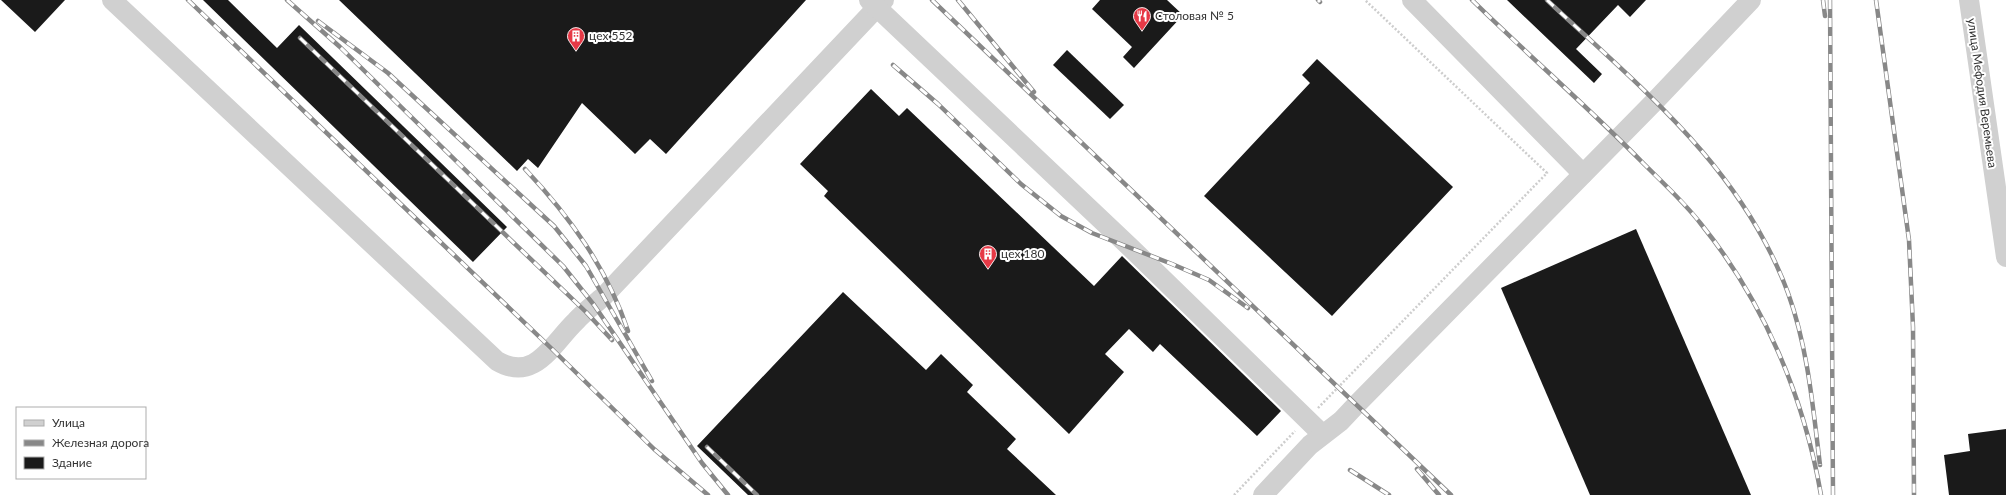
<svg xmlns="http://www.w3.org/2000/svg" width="2006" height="495" font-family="Lato,sans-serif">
  <rect width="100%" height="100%" fill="#fff"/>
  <!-- building -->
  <g fill="#1a1a1a">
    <polygon points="1,0 65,0 35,32"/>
    <polygon points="203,0 228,0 277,48 299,25 507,227 473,262"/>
    <polygon points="339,0 806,0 666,154 650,139 635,154 582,103 538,168 528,159 517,171"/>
    <polygon points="1100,0 1167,0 1183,15 1134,68 1123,57 1132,47 1092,9"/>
    <polygon points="1507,0 1646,0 1630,17 1618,5 1576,49 1602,74 1594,83"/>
    <polygon points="1067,50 1124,105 1110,119 1053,65"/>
    <polygon points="1317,59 1453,187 1332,316 1204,196 1310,83 1302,75"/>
    <polygon points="871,89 899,116 907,108 1094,286 1122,256 1281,411 1257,436 1160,344 1153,352 1129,329 1105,354 1124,372 1069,434 824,196 828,191 800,164"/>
    <polygon points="1636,229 1751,495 1590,495 1501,288"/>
    <polygon points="843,292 926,370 941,354 973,385 967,392 1016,439 1007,449 1056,495 748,495 697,446"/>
    <polygon points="2006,429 2006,495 1949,495 1944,455 1970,451 1968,434"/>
  </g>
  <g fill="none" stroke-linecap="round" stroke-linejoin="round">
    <!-- path -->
    <g stroke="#cdcdcd" stroke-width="2.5" stroke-dasharray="2 2" stroke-linecap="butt">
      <polyline points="1318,408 1547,173 1365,0"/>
      <polyline points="1234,495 1295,431"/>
    </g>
    <!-- minor -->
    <g stroke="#d0d0d0" stroke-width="20">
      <path d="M112 0 497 361C535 383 552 344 576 321 584 312 595 304 604 296L884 0"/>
      <polyline points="869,0 1131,248 1322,434"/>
      <polyline points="1412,0 1583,174"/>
      <polyline points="1969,0 2006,257"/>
      <polyline points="1263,495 1310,445 1341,421 1357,404 1655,101 1751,0"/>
    </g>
    <!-- rail casing -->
    <g stroke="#888" stroke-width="4.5">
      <g id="rail">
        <polyline points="188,0 551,348 654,449 708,495"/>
        <polyline points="287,0 340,47 563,266 594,305 702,463 728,495"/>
        <polyline points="932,0 1451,495"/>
        <polyline points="958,0 1034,92"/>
        <polyline points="1318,0 1320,2"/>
        <path d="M1472 0C1528 55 1588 107 1643 163 1663 183 1684 202 1701 224 1764 302 1804 397 1821 495"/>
        <path d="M1547 0C1641 88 1742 168 1788 293 1808 348 1813 408 1820 465"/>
        <polyline points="1823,0 1825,16"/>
        <polyline points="1830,0 1833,495"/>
        <polyline points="1876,0 1909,240 1913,327 1914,495"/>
        <polyline points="318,21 388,73 554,226 586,266 652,381"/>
        <polyline points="300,38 586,312 612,340"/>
        <polyline points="893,65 938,104 1021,184 1061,216 1092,233 1172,264 1209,280 1248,308"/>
        <path d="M525 169C570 217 607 268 628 331"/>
        <polyline points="707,447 757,495"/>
        <polyline points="1417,469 1439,495"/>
        <polyline points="1350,470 1389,495"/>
      </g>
    </g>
    <!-- rail -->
    <use href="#rail" stroke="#fff" stroke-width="3" stroke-dasharray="9" stroke-linecap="butt"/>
  </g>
  <!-- icons -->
  <defs>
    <g id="restaurant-pin" transform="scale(0.9)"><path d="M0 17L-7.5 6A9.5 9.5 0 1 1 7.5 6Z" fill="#e63946" stroke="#fff"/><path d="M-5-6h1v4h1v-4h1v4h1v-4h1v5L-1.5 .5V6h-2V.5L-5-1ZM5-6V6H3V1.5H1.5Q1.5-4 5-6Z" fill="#fff"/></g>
    <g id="building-pin" transform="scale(0.9)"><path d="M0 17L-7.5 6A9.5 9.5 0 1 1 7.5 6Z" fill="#e63946" stroke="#fff"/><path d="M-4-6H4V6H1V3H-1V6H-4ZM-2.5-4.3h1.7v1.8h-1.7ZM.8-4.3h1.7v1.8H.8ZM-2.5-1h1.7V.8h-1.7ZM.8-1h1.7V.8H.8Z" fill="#fff"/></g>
  </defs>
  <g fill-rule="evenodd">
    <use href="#restaurant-pin" x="1142" y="16"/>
    <use href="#building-pin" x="576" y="36"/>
    <use href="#building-pin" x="988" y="254"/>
  </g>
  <g text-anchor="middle" stroke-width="4" stroke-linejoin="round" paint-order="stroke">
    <!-- poi labels -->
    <g font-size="12" fill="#333" stroke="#fff" text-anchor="start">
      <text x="1155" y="20">Столовая № 5</text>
      <text x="589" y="40">цех 552</text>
      <text x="1001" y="258">цех 180</text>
    </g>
    <!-- street labels -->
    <g font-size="12" fill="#333" stroke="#fff">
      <text transform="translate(1982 93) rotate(82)" y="4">улица Мефодия Веремьева</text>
    </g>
  </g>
  <!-- legend -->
  <rect x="16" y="407" width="130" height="72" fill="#ffffff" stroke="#adadad"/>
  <rect x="24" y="420" width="20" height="6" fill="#d0d0d0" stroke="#adadad"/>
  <text x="52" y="427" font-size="12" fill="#333333">Улица</text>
  <rect x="24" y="440" width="20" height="6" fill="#888888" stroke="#adadad"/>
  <text x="52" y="447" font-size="12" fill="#333333">Железная дорога</text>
  <rect x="24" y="457" width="20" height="12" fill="#1a1a1a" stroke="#adadad"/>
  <text x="52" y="467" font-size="12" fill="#333333">Здание</text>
</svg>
